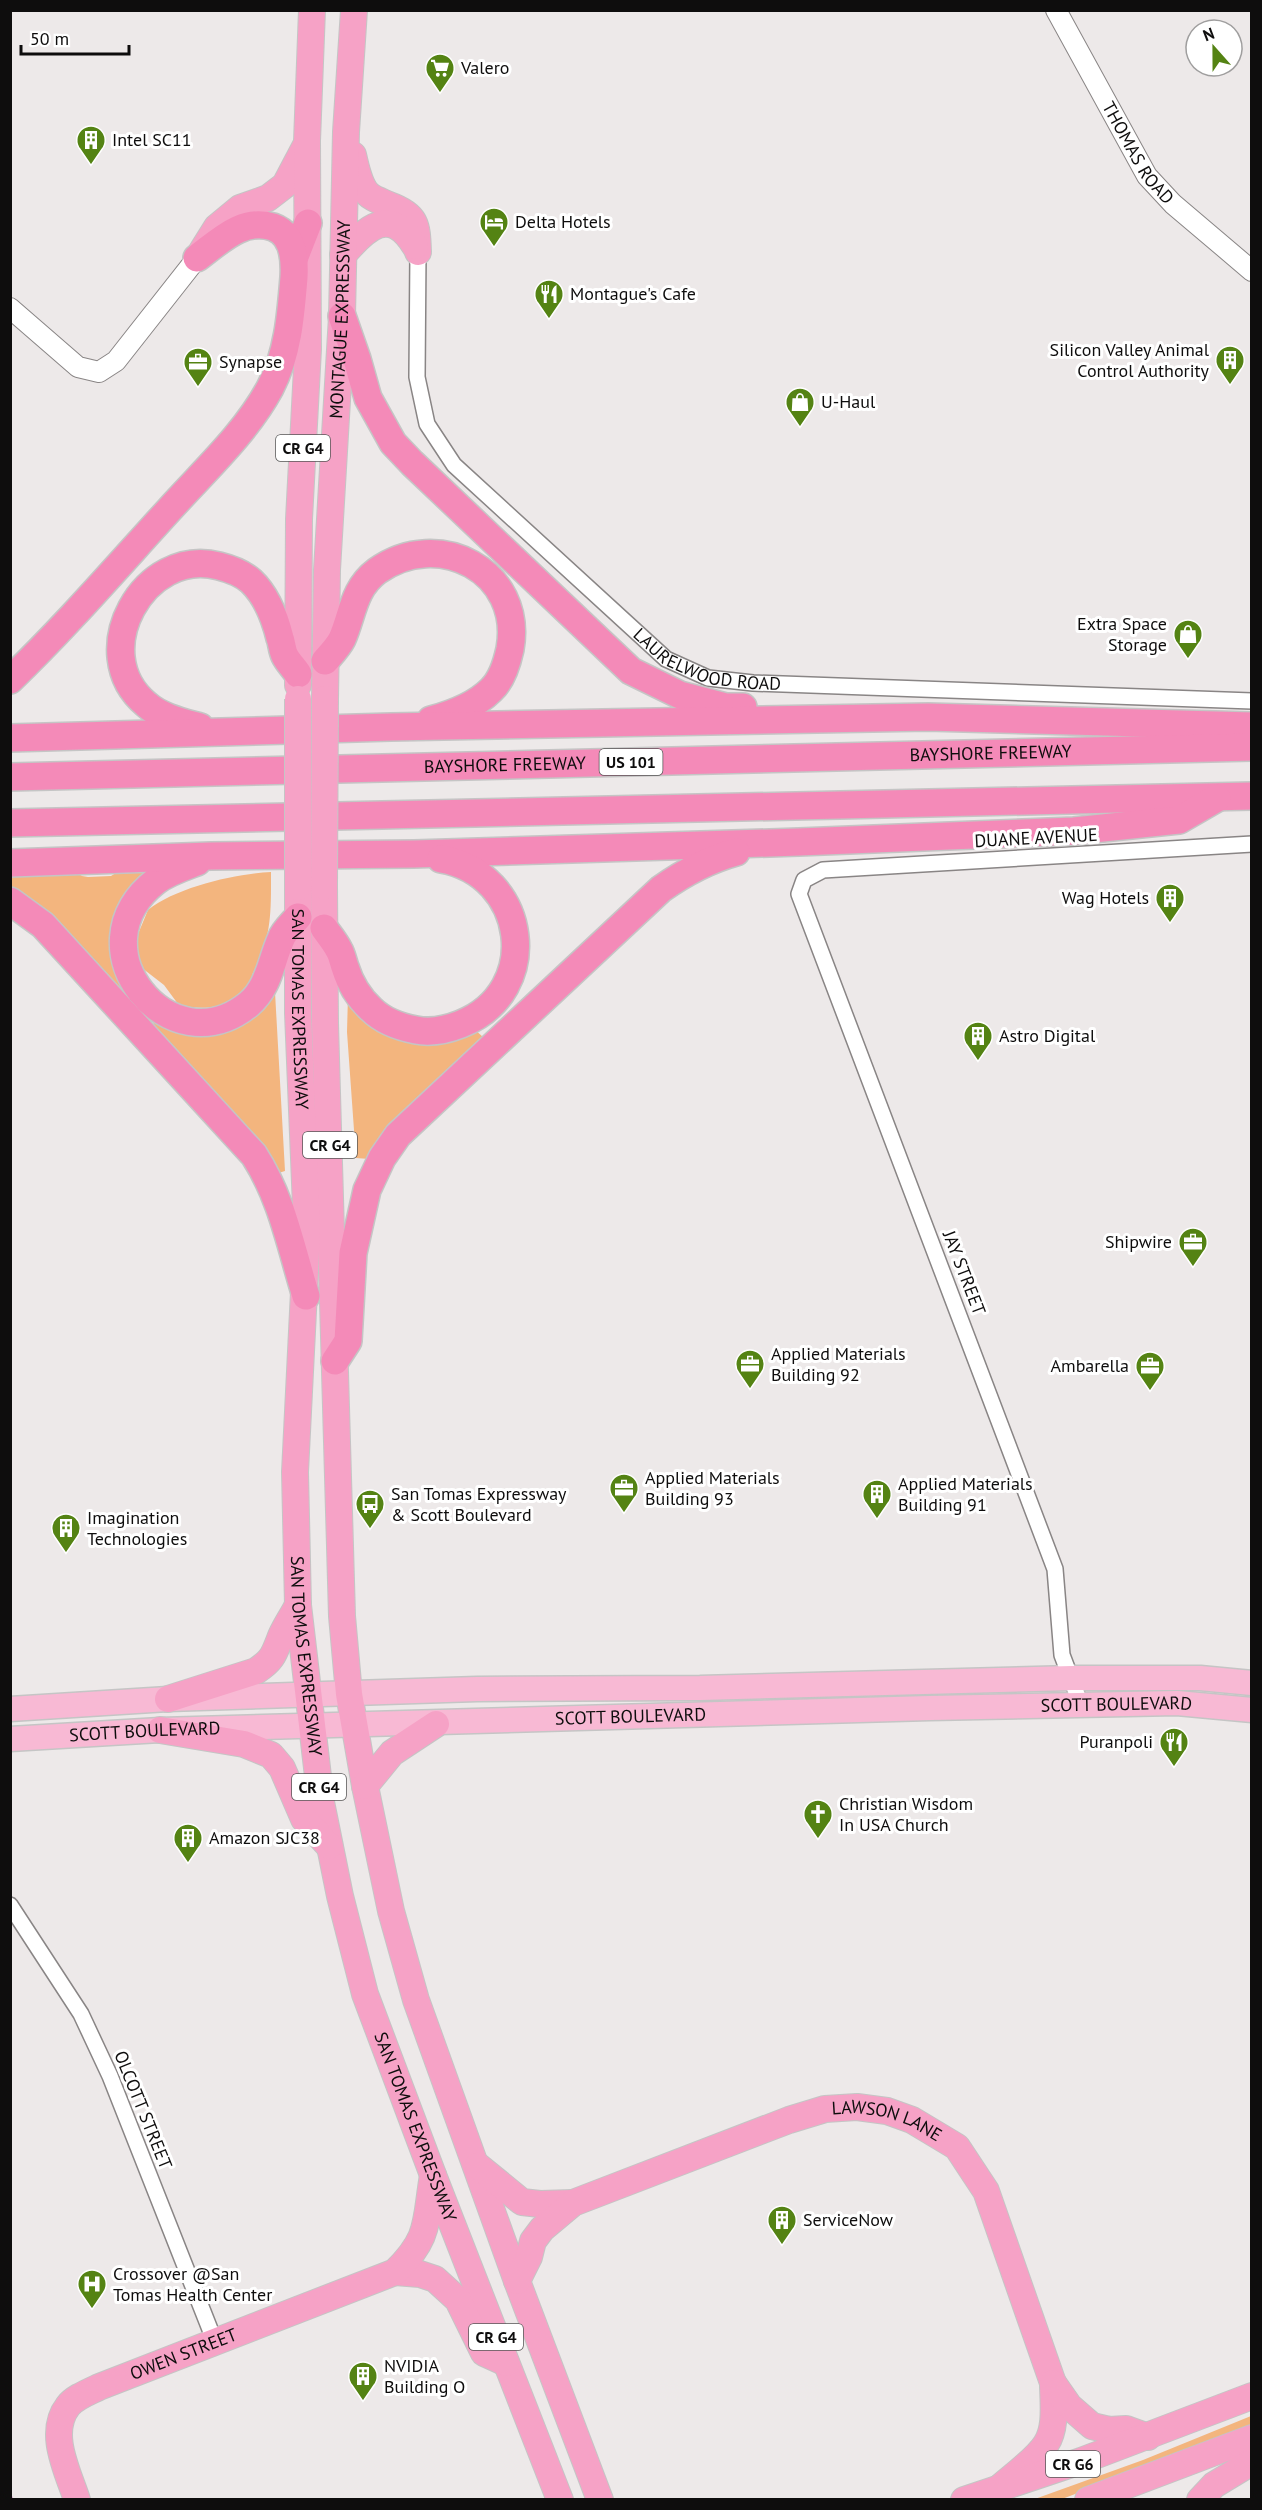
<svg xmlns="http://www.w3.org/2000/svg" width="1262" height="2510" font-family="'PT Sans',sans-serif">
  <rect width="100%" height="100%" fill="#ede9e9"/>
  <!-- green -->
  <g fill="#f3b57e">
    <polygon points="124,868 151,868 143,874 125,899 124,986 116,990 11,896 11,871 69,869 82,876 88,877 111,876"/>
    <path d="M271 872C271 914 272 937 252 975L256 979C231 1004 213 1014 178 1004L164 985 142 968 138 957V934L148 910C177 887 235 874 271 872Z"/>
    <path d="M275 992 285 1171 272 1175 149 1033 155 1020C173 1024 192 1031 210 1032 236 1034 263 1013 275 992Z"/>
    <polygon points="348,995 357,1008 474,1029 483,1037 369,1159 356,1158 347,1032"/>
    <polygon points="1251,2416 1251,2427 1062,2499 1032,2500 1143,2460"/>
  </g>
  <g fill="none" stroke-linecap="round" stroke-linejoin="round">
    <!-- stream -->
    <polyline stroke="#c67ebf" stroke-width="4.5" points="10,2497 11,2500"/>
    <!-- minor casing -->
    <g stroke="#898585" stroke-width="18">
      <g id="minor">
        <path id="s1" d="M418 252 417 377 427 424 454 465 666 659 708 678 753 683 1252 701"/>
        <polyline points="1081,1705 1062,1655 1055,1569 799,894 804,880 823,870 1252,844"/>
        <polyline points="10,1905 81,2014 110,2076 215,2342"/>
      </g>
    </g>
    <!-- tertiary casing -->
    <g stroke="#898585" stroke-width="22">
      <g id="tertiary">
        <path id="s2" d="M1056 10 1147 176 1173 204 1252 271"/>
        <polyline points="10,308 78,367 99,372 116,361 197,258"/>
      </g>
    </g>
    <!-- primary casing -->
    <g stroke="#c5c5c5" stroke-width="27">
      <g id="primary">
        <polyline points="10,1709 168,1699 477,1689 700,1688 1072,1678 1200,1678 1252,1683"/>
        <path id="s3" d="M10 1739 160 1730 930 1708 1177 1703 1252 1710"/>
      </g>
    </g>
    <!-- trunk casing -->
    <g stroke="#c5c5c5" stroke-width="28">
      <g id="trunk">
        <path d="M353 155C356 167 359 185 368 194 373 199 383 202 389 205 417 215 417 225 418 252"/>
        <polyline points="202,251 217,227 240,208 268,198 285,185 305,147"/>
        <path d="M343 255C366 228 390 205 415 246"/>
        <polyline points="298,685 299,519 308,349 307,141 312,10"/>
        <path id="s4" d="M325 699 327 570 342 316 346 132 354 10"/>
        <polyline points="324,886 325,1023 342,1616 349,1694 365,1786 391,1911 416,2000 517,2281 600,2500"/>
        <path id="s5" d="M298 887V1013L307 1231 295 1472 298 1605 321 1802 340 1896 365 1994 433 2175 560 2500"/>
        <path d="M168 1699 256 1671C273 1660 274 1654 281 1636 286 1625 293 1615 298 1605"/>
        <polyline points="160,1730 244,1744 271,1755 282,1768 304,1819 329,1846"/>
        <polyline points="365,1786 392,1753 436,1724"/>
        <polyline points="478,2166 522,2202 540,2204 573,2203"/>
        <polyline points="395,2272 420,2274 435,2279 458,2300 484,2353 506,2363"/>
        <path id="s6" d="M517 2281 529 2257 533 2241 542 2229 573 2203 789 2120 825 2109 857 2107 887 2111 912 2120 957 2147 986 2191 1053 2383C1053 2402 1057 2427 1046 2444 1036 2460 1011 2477 997 2490"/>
        <polyline points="1053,2383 1069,2406 1092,2426 1109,2430 1126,2429 1148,2437"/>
        <path id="s7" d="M77 2500C68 2472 47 2433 68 2406 75 2397 89 2392 99 2387L395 2272C431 2237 425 2222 433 2175"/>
        <polyline points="964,2500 1081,2461 1252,2396"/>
        <polyline points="1088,2500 1252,2438"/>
        <polyline points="1200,2500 1214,2485 1252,2462"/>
      </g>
    </g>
    <!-- motorway casing -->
    <g stroke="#c5c5c5" stroke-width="30">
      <g id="motorway">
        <polyline points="294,259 308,223"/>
        <polyline points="342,316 357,359 368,398 393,443 412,463 631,671 680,695 726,707 743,707"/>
        <path d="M325 661C331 654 338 647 342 639 353 614 353 589 377 571 438 527 524 571 510 649 507 663 502 680 491 690 475 706 453 714 431 720"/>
        <path d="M10 680C66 626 117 567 169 510 204 471 245 434 270 388 288 354 291 315 294 277 295 259 293 234 273 227 243 217 220 241 197 258"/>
        <path d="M200 727C182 722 160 717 146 704 85 653 144 546 219 566 231 569 242 573 251 581 267 596 275 618 280 638 282 643 282 650 285 656 288 662 294 668 298 674"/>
        <polyline points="10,738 391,727 928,717 1252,726"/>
        <path id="s8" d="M10 777 1252 747"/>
        <polyline points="10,823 1252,796"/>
        <path d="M197 862C184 867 168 872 156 881 71 947 170 1069 249 1004 269 987 271 961 281 939 284 931 292 924 298 917"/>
        <polyline points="10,863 211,856 414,854 799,842 1074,831 1179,820 1217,798"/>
        <path d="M10 901 43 925 254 1155C282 1198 291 1248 306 1296"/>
        <path d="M324 928C329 935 335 942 339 950 342 955 343 962 345 967 350 983 359 998 371 1009 383 1021 400 1027 416 1030 431 1033 446 1030 461 1024 544 991 528 874 441 859"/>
        <path d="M335 1361 348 1341 353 1253 367 1190 382 1158 398 1135 661 889C685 872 707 860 736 852"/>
      </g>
    </g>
    <!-- minor -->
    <use href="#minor" stroke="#fff" stroke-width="15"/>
    <!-- tertiary -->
    <use href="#tertiary" stroke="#fff" stroke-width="20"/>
    <!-- primary -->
    <use href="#primary" stroke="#f8b9d4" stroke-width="24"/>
    <!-- trunk -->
    <use href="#trunk" stroke="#f6a2c6" stroke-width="26"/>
    <!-- motorway -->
    <use href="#motorway" stroke="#f48ab8" stroke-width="27"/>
    <!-- trunk-bridge casing -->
    <g stroke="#c5c5c5" stroke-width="28" stroke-linecap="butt">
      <g id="trunk-bridge">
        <polyline points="324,886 325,699"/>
        <polyline points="298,887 298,699"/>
      </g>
    </g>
    <!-- trunk-bridge -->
    <use href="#trunk-bridge" stroke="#f6a2c6" stroke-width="26"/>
  </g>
  <!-- icons -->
  <defs>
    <g id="supermarket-pin" transform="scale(1.5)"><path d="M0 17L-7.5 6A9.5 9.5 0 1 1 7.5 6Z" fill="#548313" stroke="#fff"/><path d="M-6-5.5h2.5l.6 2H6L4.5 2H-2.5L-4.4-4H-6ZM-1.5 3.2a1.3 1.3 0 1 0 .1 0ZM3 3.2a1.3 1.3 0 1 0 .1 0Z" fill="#fff"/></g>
    <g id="building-pin" transform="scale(1.5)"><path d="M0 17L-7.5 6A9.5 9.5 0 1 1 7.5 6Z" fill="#548313" stroke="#fff"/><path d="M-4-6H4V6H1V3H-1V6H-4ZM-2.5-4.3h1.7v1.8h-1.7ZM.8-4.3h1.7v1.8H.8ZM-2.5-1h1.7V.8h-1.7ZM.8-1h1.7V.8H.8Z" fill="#fff"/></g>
    <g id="hotel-pin" transform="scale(1.5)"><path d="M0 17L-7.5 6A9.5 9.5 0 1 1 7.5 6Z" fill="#548313" stroke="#fff"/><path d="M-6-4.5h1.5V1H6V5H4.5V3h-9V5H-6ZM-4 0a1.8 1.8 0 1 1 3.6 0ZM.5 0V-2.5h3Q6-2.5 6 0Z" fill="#fff"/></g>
    <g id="restaurant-pin" transform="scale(1.5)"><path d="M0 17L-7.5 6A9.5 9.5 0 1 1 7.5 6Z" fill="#548313" stroke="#fff"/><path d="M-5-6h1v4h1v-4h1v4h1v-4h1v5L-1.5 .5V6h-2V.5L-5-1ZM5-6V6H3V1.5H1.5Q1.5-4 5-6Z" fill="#fff"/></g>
    <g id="office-pin" transform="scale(1.5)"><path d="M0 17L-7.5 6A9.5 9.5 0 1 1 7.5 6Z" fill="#548313" stroke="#fff"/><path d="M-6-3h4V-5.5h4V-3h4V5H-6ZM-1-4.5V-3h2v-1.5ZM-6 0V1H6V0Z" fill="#fff"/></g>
    <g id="shop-pin" transform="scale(1.5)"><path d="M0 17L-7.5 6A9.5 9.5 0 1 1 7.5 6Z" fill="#548313" stroke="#fff"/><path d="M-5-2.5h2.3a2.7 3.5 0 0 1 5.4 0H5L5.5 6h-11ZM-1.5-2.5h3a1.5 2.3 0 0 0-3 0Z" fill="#fff"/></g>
    <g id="bus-pin" transform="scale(1.5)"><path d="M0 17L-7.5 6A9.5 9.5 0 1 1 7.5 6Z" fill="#548313" stroke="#fff"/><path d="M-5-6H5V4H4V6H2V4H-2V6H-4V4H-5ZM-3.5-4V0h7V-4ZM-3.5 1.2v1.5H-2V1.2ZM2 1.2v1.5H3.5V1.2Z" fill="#fff"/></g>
    <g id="church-pin" transform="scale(1.5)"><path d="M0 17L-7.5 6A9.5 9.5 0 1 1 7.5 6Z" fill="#548313" stroke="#fff"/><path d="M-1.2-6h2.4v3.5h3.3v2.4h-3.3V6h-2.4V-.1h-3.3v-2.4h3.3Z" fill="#fff"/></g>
    <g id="hospital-pin" transform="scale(1.5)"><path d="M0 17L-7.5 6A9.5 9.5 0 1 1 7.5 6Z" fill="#548313" stroke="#fff"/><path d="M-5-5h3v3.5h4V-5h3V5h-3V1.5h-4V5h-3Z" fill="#fff"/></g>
  </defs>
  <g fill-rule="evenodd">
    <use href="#supermarket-pin" x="440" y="68"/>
    <use href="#building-pin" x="91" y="140"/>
    <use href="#hotel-pin" x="494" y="222"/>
    <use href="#restaurant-pin" x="549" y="294"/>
    <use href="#building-pin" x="1230" y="360"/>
    <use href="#office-pin" x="198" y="362"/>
    <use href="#shop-pin" x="800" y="402"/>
    <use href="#shop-pin" x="1188" y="634"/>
    <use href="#building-pin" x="1170" y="898"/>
    <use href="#building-pin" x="978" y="1036"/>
    <use href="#office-pin" x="1193" y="1242"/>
    <use href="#office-pin" x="750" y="1364"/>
    <use href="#office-pin" x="1150" y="1366"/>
    <use href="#office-pin" x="624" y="1488"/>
    <use href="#building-pin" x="877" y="1494"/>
    <use href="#bus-pin" x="370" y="1504"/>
    <use href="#building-pin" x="66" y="1528"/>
    <use href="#restaurant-pin" x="1174" y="1742"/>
    <use href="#church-pin" x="818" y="1814"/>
    <use href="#building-pin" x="188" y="1838"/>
    <use href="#building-pin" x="782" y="2220"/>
    <use href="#hospital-pin" x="92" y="2284"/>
    <use href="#building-pin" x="363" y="2376"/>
  </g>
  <g text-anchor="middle" stroke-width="6" stroke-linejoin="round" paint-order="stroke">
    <!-- shield labels -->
    <g fill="#fff" stroke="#565656" stroke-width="1.5">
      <rect x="276" y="435" width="54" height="26" rx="4.5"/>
      <rect x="599.5" y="749" width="63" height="26" rx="4.5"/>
      <rect x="303" y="1132" width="54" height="26" rx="4.5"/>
      <rect x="292" y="1774" width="54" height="26" rx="4.5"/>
      <rect x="469" y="2324" width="54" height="26" rx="4.5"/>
      <rect x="1046" y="2451" width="54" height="26" rx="4.5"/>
    </g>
    <g font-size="16" font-weight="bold" fill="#0e0d0d">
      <text x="303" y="454">CR G4</text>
      <text x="631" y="768">US 101</text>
      <text x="330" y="1151">CR G4</text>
      <text x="319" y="1793">CR G4</text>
      <text x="496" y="2343">CR G4</text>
      <text x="1073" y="2470">CR G6</text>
    </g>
    <!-- poi labels -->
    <g font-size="18" fill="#0e0d0d" stroke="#fff" text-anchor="start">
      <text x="461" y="74">Valero</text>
      <text x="112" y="146">Intel SC11</text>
      <text x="515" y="228">Delta Hotels</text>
      <text x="570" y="300">Montague's Cafe</text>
      <text x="1209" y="356" text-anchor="end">Silicon Valley Animal<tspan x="1209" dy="21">Control Authority</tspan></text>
      <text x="219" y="368">Synapse</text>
      <text x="821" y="408">U-Haul</text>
      <text x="1167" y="630" text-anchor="end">Extra Space<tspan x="1167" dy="21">Storage</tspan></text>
      <text x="1149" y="904" text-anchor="end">Wag Hotels</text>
      <text x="999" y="1042">Astro Digital</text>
      <text x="1172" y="1248" text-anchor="end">Shipwire</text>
      <text x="771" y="1360">Applied Materials<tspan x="771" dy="21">Building 92</tspan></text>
      <text x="1129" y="1372" text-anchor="end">Ambarella</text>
      <text x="645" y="1484">Applied Materials<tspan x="645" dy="21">Building 93</tspan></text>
      <text x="898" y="1490">Applied Materials<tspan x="898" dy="21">Building 91</tspan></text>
      <text x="391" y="1500">San Tomas Expressway<tspan x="391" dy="21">&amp; Scott Boulevard</tspan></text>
      <text x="87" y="1524">Imagination<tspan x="87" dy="21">Technologies</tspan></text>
      <text x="1153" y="1748" text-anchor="end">Puranpoli</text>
      <text x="839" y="1810">Christian Wisdom<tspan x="839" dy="21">In USA Church</tspan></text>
      <text x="209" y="1844">Amazon SJC38</text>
      <text x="803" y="2226">ServiceNow</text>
      <text x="113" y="2280">Crossover @San<tspan x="113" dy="21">Tomas Health Center</tspan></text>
      <text x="384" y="2372">NVIDIA<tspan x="384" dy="21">Building O</tspan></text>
    </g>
    <!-- street labels -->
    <g font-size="18" fill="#0e0d0d" stroke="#fff">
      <text dy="6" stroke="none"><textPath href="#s2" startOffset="165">THOMAS ROAD</textPath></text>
      <text dy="6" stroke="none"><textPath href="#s4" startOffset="380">MONTAGUE EXPRESSWAY</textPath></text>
      <text dy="6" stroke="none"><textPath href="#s1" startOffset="549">LAURELWOOD ROAD</textPath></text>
      <text dy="6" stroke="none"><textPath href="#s8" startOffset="981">BAYSHORE FREEWAY</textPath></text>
      <text dy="6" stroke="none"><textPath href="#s8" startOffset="495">BAYSHORE FREEWAY</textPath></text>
      <text transform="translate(1036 838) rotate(-3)" y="6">DUANE AVENUE</text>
      <text dy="6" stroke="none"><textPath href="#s5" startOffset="122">SAN TOMAS EXPRESSWAY</textPath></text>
      <text transform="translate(964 1273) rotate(69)" y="6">JAY STREET</text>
      <text dy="6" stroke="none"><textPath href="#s5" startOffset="770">SAN TOMAS EXPRESSWAY</textPath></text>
      <text dy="6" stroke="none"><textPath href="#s3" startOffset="1107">SCOTT BOULEVARD</textPath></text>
      <text dy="6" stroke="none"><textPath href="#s3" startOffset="621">SCOTT BOULEVARD</textPath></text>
      <text dy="6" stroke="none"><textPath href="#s3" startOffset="135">SCOTT BOULEVARD</textPath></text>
      <text transform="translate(143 2110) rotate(68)" y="6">OLCOTT STREET</text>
      <text dy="6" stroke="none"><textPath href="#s6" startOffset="432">LAWSON LANE</textPath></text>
      <text dy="6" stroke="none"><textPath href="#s5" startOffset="1256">SAN TOMAS EXPRESSWAY</textPath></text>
      <text dy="6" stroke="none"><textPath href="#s7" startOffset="226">OWEN STREET</textPath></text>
    </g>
  </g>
  <!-- border -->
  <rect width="1262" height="2510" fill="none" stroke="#0e0d0d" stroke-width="24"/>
  <!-- north arrow -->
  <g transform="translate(1214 48) rotate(339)"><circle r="28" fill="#ffffff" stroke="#9f9e9e" stroke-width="1.5"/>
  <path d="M0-4.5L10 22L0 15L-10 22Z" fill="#548313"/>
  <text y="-9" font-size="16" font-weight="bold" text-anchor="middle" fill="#0e0d0d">N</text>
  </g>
  <!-- scale -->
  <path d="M21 45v9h108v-9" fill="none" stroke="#0e0d0d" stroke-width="3"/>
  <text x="30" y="45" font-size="18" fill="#0e0d0d" stroke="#ffffff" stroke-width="4.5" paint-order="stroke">50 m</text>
</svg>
